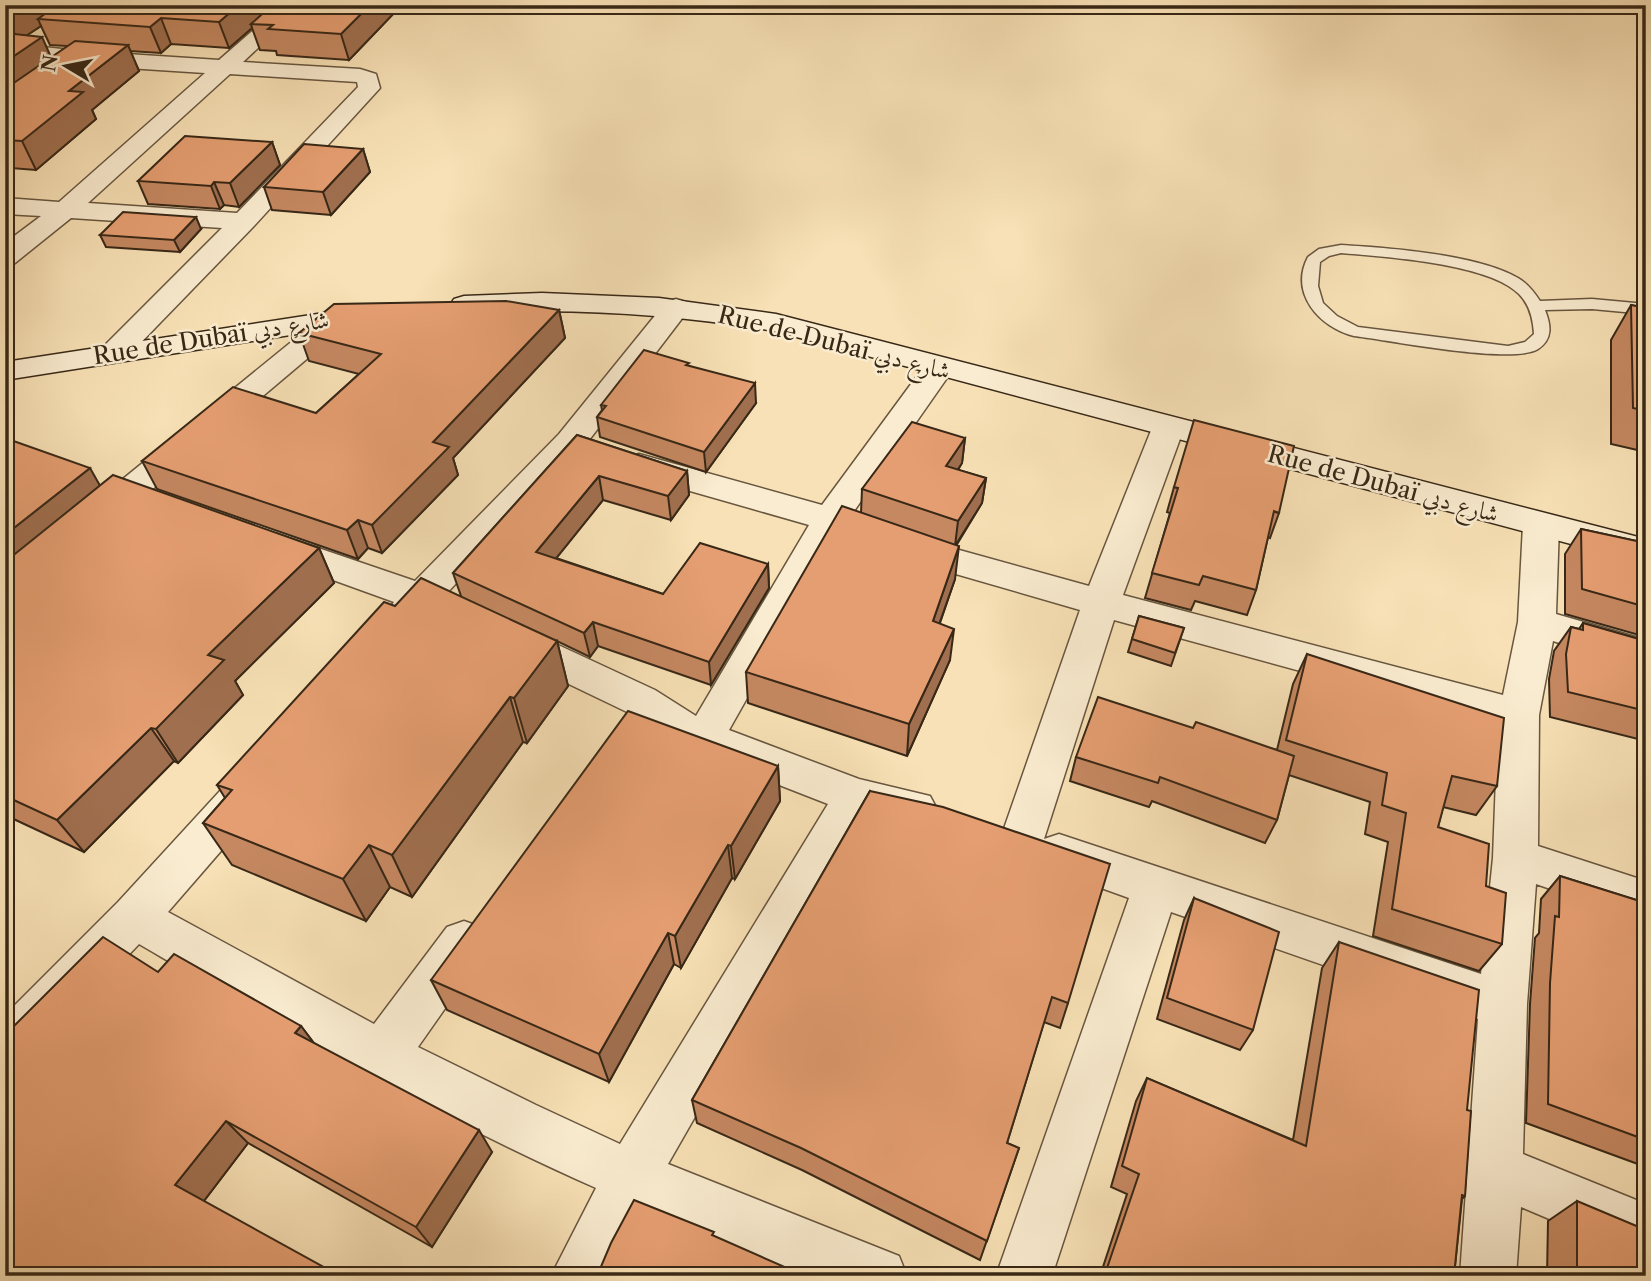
<svg xmlns="http://www.w3.org/2000/svg" width="1651" height="1281" font-family="'Libre Caslon Text',Amiri,serif">
  <rect width="100%" height="100%" fill="#f8e1b6"/>
  <filter id="stains"><feTurbulence type="fractalNoise" baseFrequency=".00286" numOctaves="4"/><feColorMatrix values="0 0 0 0 .2 0 0 0 0 .09 0 0 0 0 .02 0 0 0 .5 -.17"/></filter>
  <radialGradient id="worn" r=".72"><stop offset=".6" stop-color="#630" stop-opacity="0"/><stop offset="1" stop-color="#630" stop-opacity=".3"/></radialGradient>
  <g fill="none" stroke-linecap="round" stroke-linejoin="round">
    <!-- lane casing -->
    <g stroke="#68563f" stroke-width="3">
      <path id="lane" d="M1341 245C1389 248 1476 254 1518 278 1527 283 1534 292 1540 301L1592 299 1646 304V314L1592 309 1545 310C1551 325 1553 339 1538 349 1512 365 1389 340 1354 336 1319 327 1289 293 1308 257L1319 249ZM1341 253C1385 257 1488 263 1519 294 1530 305 1533 319 1534 334L1525 342 1508 346 1358 327 1337 316 1323 303 1318 286 1320 262 1329 256Z"/>
    </g>
    <!-- street casing -->
    <g stroke="#68563f" stroke-width="3">
      <g id="street">
        <path d="M282 5H304L243 62 360 69 376 74 380 88 253 227 125 359 114 362 103 359 99 353 103 347 222 228 71 218 15 263 5 265V243L41 216 5 214V198L59 202 205 73 81 65 5 55V43L81 51 219 60ZM230 74 357 82 358 87 237 213 88 203Z"/>
        <path d="M676 299 686 302 690 308 583 448 447 593 469 604 475 614 469 624 456 628 426 615C415 628 406 629 391 625L385 615 394 602 264 555 259 546 264 537 277 534 415 581 559 434 666 302Z"/>
        <polygon points="337,310 347,313 352,319 347,325 110,525 98,529 86,525 81,517 86,509 327,313"/>
        <path d="M939 359 950 361 954 368 852 514 952 548 1089 586 1152 428 1157 421 1168 418 1179 421 1184 428 1123 595 1503 695 1518 622 1523 525 1529 517 1541 513 1553 517 1559 525 1556 614 1646 640V670L1553 641 1539 715 1538 846 1646 881V922L1536 884 1527 1004 1523 1154 1646 1204V1260L1521 1207 1516 1276H1460L1478 1019 1171 912 1052 1276H996L1129 898 1043 867 1037 854 1022 859 1006 853 1000 840 1080 610 928 566 839 535 729 730 859 779 930 796 937 809 930 822 915 827 867 816 668 1164 899 1256 907 1276H808L644 1208 609 1276H551L596 1188C437 1118 289 1031 139 944L23 1067 5 1074V1015L118 902 230 780 245 775 260 780 266 793 260 806 168 912 374 1024 447 927 464 921 481 927 488 942 481 957 418 1047 536 1105 620 1144 828 804 689 750 667 738 627 712 500 651 495 641 500 631 514 627 528 631 655 690 696 716 809 525 627 473 622 465 627 457 639 454 822 505 928 361ZM1114 620 1498 725 1493 858 1481 974 1059 834 1044 839Z"/>
      </g>
    </g>
    <!-- secondary casing -->
    <g stroke="#382817" stroke-width="3">
      <g id="secondary">
        <path d="M542 293 659 298 776 314 1646 539V564L774 331C671 314 569 307 464 314L454 311 450 305 454 299 464 296Z"/>
        <polygon points="363,307 373,310 378,316 373,322 5,380 5,362"/>
      </g>
    </g>
    <!-- lane -->
    <use href="#lane" fill="#faecd0" fill-rule="evenodd"/>
    <!-- street -->
    <use href="#street" fill="#faecd0" fill-rule="evenodd"/>
    <!-- secondary -->
    <use href="#secondary" fill="#faecd0" fill-rule="evenodd"/>
  </g>
  <!-- wall -->
  <g fill="#c58861" stroke="#382817" stroke-width="2" fill-rule="evenodd">
    <path d="M5 5 397 10 349 60 277 55 276 51 260 50 252 28 229 48 171 44 161 53 130 51 139 71 92 110 96 119 36 170 11 168 5 172ZM41 26 50 45 68 46 51 58 27 35Z"/>
    <polygon points="272,142 280,165 239,207 224,205 220,209 148,204 138,181"/>
    <polygon points="363,149 370,172 331,215 272,210 264,187"/>
    <polygon points="201,229 180,252 106,247 100,235"/>
    <polygon points="1631,305 1646,308 1646,452 1611,444 1611,340"/>
    <polygon points="559,310 565,338 453,458 458,475 382,553 368,548 358,559 157,489 142,461 316,413 359,374 309,361 299,333"/>
    <polygon points="689,366 756,403 706,472 600,437 597,417 602,410 601,405"/>
    <polygon points="577,435 687,471 689,495 671,520 603,500 556,558 663,594 768,564 769,588 711,685 598,646 590,657 557,641 568,686 527,743 523,742 412,897 390,887 366,921 232,865 203,823 225,798 217,785 395,606 461,596 453,573"/>
    <polygon points="5,438 100,486 319,548 334,583 235,681 243,695 178,763 174,761 84,852 5,815"/>
    <polygon points="965,438 962,463 958,470 986,478 982,503 956,546 955,579 940,623 950,660 907,756 748,703 746,672 861,513 862,489"/>
    <polygon points="1174,487 1279,513 1270,538 1268,537 1256,590 1247,615 1195,601 1191,610 1145,598 1170,513 1167,512"/>
    <polygon points="1581,529 1646,543 1646,637 1565,614 1565,554"/>
    <polygon points="1139,616 1184,628 1171,666 1128,652"/>
    <polygon points="1583,623 1646,641 1646,741 1550,717 1549,679 1554,651 1571,627 1579,629"/>
    <polygon points="1307,654 1497,786 1476,815 1443,807 1438,827 1486,886 1502,944 1479,971 1373,936 1388,842 1365,834 1370,802 1289,775 1277,820 1265,843 1152,801 1149,807 1070,781 1076,757 1193,728 1277,750 1293,684"/>
    <polygon points="778,766 780,801 735,879 732,878 681,968 674,964 609,1082 447,1010 431,980"/>
    <polygon points="870,791 1068,1003 1060,1028 1044,1022 1007,1143 1019,1148 980,1260 802,1170 697,1123 692,1100"/>
    <polygon points="1560,876 1646,903 1646,1167 1526,1123 1530,1004 1535,938 1539,933 1541,899"/>
    <polygon points="1194,898 1253,1030 1240,1050 1157,1019 1184,920"/>
    <polygon points="1339,942 1467,1110 1465,1196 1462,1199 1454,1276 1100,1276 1127,1194 1111,1187 1136,1101 1147,1078 1293,1140 1322,968"/>
    <polygon points="158,972 301,1026 314,1043 492,1152 432,1247 248,1143 204,1201 11,1276"/>
    <polygon points="1577,1201 1646,1276 1547,1276 1548,1221"/>
  </g>
  <!-- shaded-wall -->
  <g fill="#a06f4f" stroke="#382817" stroke-width="2">
    <polygon points="21,5 71,5 38,19 41,26 18,41 6,15"/>
    <polygon points="239,5 278,5 251,24 252,28 229,48 219,22"/>
    <polygon points="370,5 396,5 397,10 349,60 341,34"/>
    <polygon points="161,18 171,44 161,53 150,27"/>
    <polygon points="42,37 54,64 5,99 5,62"/>
    <polygon points="128,45 139,71 92,110 96,119 36,170 22,141 69,91"/>
    <polygon points="272,142 280,165 239,207 230,183"/>
    <polygon points="363,149 370,172 331,215 323,192"/>
    <polygon points="5,157 11,168 5,172"/>
    <polygon points="214,182 224,205 220,209 211,186"/>
    <polygon points="196,217 201,229 180,252 174,240"/>
    <polygon points="559,310 565,338 453,458 458,475 382,553 372,525 433,442"/>
    <polygon points="755,383 756,403 706,472 704,452"/>
    <polygon points="965,438 962,463 944,491 946,466"/>
    <polygon points="90,468 103,491 5,566 5,535"/>
    <polygon points="687,471 689,495 671,520 668,496"/>
    <polygon points="599,476 603,500 542,576 536,552"/>
    <polygon points="986,478 982,503 955,546 958,521"/>
    <polygon points="358,520 368,548 358,559 347,530"/>
    <polygon points="959,546 955,579 929,653 933,621"/>
    <polygon points="319,548 334,583 235,681 243,695 178,763 156,729 208,655"/>
    <polygon points="768,564 769,588 711,685 709,662"/>
    <polygon points="593,622 598,646 590,657 584,633"/>
    <polygon points="954,629 950,660 907,756 909,724"/>
    <polygon points="557,641 568,686 527,743 514,698"/>
    <polygon points="510,697 523,742 412,897 392,855"/>
    <polygon points="151,728 174,761 84,852 57,820"/>
    <polygon points="778,766 780,801 735,879 731,846"/>
    <polygon points="369,845 390,887 366,921 343,879"/>
    <polygon points="728,845 732,878 681,968 675,936"/>
    <polygon points="668,933 674,964 609,1082 599,1054"/>
    <polygon points="301,1026 319,1050 295,1033"/>
    <polygon points="226,1121 248,1143 200,1206 175,1185"/>
    <polygon points="479,1130 492,1152 432,1247 416,1227"/>
    <polygon points="5,1268 19,1276 11,1276 5,1272"/>
  </g>
  <!-- building -->
  <g fill="#e59e71" stroke="#382817" stroke-width="2">
    <polygon points="5,5 21,5 6,15"/>
    <polygon points="57,5 239,5 219,22 161,18 150,27 38,19"/>
    <polygon points="272,5 370,5 341,34 268,29 273,25 251,24"/>
    <polygon points="5,33 42,37 5,62"/>
    <polygon points="75,41 128,45 69,91 83,92 22,141 5,140 5,89"/>
    <polygon points="185,136 272,142 230,183 214,182 211,186 138,181"/>
    <polygon points="304,144 363,149 323,192 264,187"/>
    <polygon points="123,212 196,217 174,240 100,235"/>
    <polygon points="506,301 559,310 433,442 449,447 372,525 358,520 347,530 142,461 233,387 316,413 381,354 299,333 334,304"/>
    <polygon points="1631,305 1646,308 1646,411 1633,408"/>
    <polygon points="644,350 689,363 686,365 755,383 704,452 597,417 606,406 601,405"/>
    <polygon points="1194,420 1294,446 1279,513 1274,511 1256,590 1203,576 1199,585 1152,573 1178,488 1174,487"/>
    <polygon points="912,422 965,438 946,466 986,478 958,521 862,489"/>
    <polygon points="577,435 687,471 668,496 599,476 536,552 663,594 700,543 768,564 709,662 593,622 584,633 453,573"/>
    <polygon points="5,438 90,468 5,535"/>
    <polygon points="113,475 319,548 208,655 224,660 156,729 151,728 57,820 5,796 5,562"/>
    <polygon points="842,506 959,546 933,621 954,629 909,724 746,672"/>
    <polygon points="1581,529 1646,543 1646,607 1582,589"/>
    <polygon points="421,578 557,641 514,698 510,697 392,855 369,845 343,879 203,823 232,790 217,785 384,602 395,606"/>
    <polygon points="1139,616 1184,628 1175,653 1132,639"/>
    <polygon points="1583,623 1646,641 1646,711 1568,692 1566,654 1571,627 1583,630"/>
    <polygon points="1307,654 1504,718 1497,786 1452,776 1438,827 1489,844 1486,886 1506,893 1502,944 1392,909 1406,813 1382,805 1387,773 1286,740"/>
    <polygon points="1098,697 1193,728 1196,722 1294,756 1277,820 1160,777 1158,783 1076,757"/>
    <polygon points="628,711 778,766 731,846 728,845 675,936 668,933 599,1054 431,980"/>
    <polygon points="870,791 943,807 1110,864 1068,1003 1052,997 1007,1143 1019,1148 987,1241 801,1148 692,1100"/>
    <polygon points="1560,876 1646,903 1646,1140 1548,1104 1550,983 1555,916 1559,917"/>
    <polygon points="1194,898 1279,932 1253,1030 1167,998"/>
    <polygon points="103,937 158,972 174,954 301,1026 295,1033 479,1130 416,1227 226,1121 175,1185 340,1276 16,1276 5,1269 5,1035"/>
    <polygon points="1339,942 1479,990 1467,1110 1471,1111 1465,1196 1462,1195 1454,1276 1114,1276 1106,1271 1139,1174 1122,1166 1147,1078 1306,1146"/>
    <polygon points="634,1200 714,1232 712,1235 805,1276 597,1276 611,1243"/>
    <polygon points="1577,1201 1646,1230 1646,1276 1577,1276"/>
  </g>
  <g text-anchor="middle" stroke-width="5" stroke-linejoin="round" paint-order="stroke">
    <!-- street labels -->
    <g font-size="24" fill="#382817" stroke="#faecd0">
      <text transform="translate(211 338) rotate(-9)" y="8">Rue de Dubaï شارع دبي</text>
      <text transform="translate(834 343) rotate(14)" y="8">Rue de Dubaï شارع دبي</text>
      <text transform="translate(1383 484) rotate(15)" y="8">Rue de Dubaï شارع دبي</text>
    </g>
  </g>
  <!-- margin -->
  <rect width="1651" height="1281" fill="none" stroke="#f8e1b6" stroke-width="28"/>
  <rect x="7" y="7" width="1637" height="1267" fill="none" stroke="#382817" stroke-width="3.5"/>
  <rect x="14" y="14" width="1623" height="1253" fill="none" stroke="#382817" stroke-width="2"/>
  <!-- north arrow -->
  <g transform="translate(66 66) rotate(280)" stroke="#faecd0" stroke-width="5" paint-order="stroke">
  <path d="M0-5L12 26L0 18L-12 26Z" fill="#382817"/>
  <text y="-10" font-size="19" font-weight="bold" text-anchor="middle" fill="#382817">N</text>
  </g>
  <rect width="100%" height="100%" filter="url(#stains)"/>
  <rect width="100%" height="100%" fill="url(#worn)"/>
</svg>
